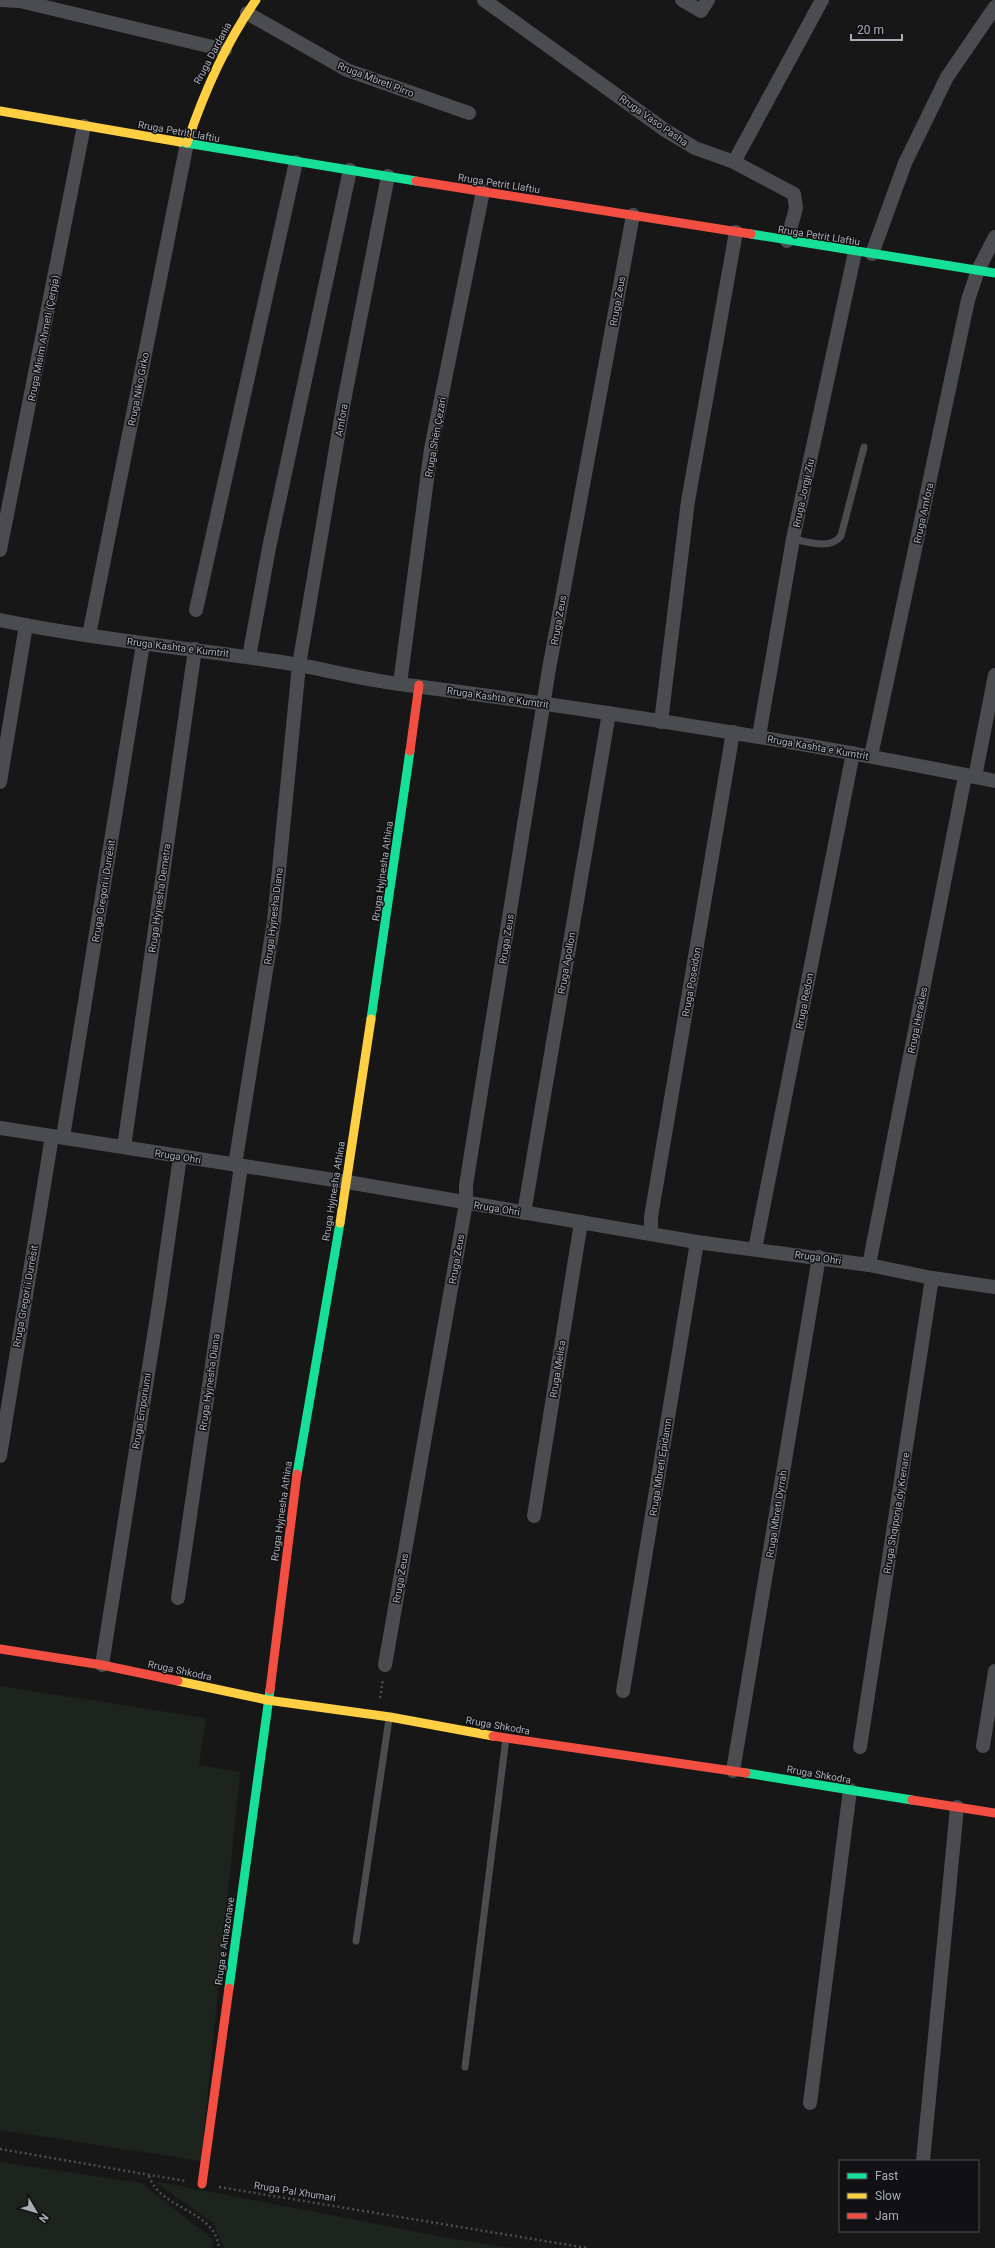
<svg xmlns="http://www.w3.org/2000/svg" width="995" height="2248" font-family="Roboto,sans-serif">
  <rect width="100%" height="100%" fill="#171717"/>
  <!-- green -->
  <g fill="#1d241e">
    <polygon points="0,1686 206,1718 199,1765 240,1772 201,2161 0,2130"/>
    <polygon points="0,2162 141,2183 214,2240 212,2248 0,2248"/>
    <polygon points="154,2181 459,2240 513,2248 224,2248 213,2223"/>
  </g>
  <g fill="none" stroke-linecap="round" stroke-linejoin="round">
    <!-- path -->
    <g stroke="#4d4e52" stroke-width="2.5" stroke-dasharray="2 3" stroke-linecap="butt">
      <polyline points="380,1698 383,1679"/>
      <polyline points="0,2149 185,2181"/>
      <path d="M149 2176C160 2210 215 2209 219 2248"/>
      <polyline points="219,2187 587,2248"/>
    </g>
    <!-- lane -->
    <g stroke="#4b4c50" stroke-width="7">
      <path d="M793 539C809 542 830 550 841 536L864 447"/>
      <polyline points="356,1941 389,1719"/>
      <polyline points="465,2067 506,1738"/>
    </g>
    <!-- street -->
    <g stroke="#4b4c50" stroke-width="14">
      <polyline points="0,0 20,1 225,50"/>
      <polyline points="484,0 665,130 695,148 734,162 794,194 796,208 787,241"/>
      <polyline points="682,0 701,11 708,0"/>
      <polyline points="247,13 347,70 469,113"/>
      <polyline points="734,162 822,0"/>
      <polyline points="872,254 905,163 947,77 995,7"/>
      <polyline points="0,550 84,126"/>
      <polyline points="196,610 296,162"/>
      <path d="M0 620C93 639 187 648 281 662 321 668 360 679 400 684 599 710 798 740 995 781"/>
      <polyline points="89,635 187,143"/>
      <polyline points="249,657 269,548 350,170"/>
      <polyline points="400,684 431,449 483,191"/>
      <polyline points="661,722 688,501 736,232"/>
      <polyline points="759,736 793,539 855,252"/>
      <polyline points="871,756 968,300 978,270 995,237"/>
      <polyline points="975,777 995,675"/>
      <polyline points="0,782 26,625"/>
      <polyline points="0,1128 347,1182 697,1242 869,1265 932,1278 995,1287"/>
      <polyline points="63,1137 143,644"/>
      <polyline points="124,1147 195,649"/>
      <polyline points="235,1165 274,921 299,665 344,401 388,176"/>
      <polyline points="524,1213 609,713"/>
      <polyline points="651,1233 651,1217 733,732"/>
      <polyline points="755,1249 853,753"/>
      <polyline points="869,1265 965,776"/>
      <polyline points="0,1456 52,1136"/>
      <polyline points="534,1516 581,1222"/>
      <polyline points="178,1598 241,1166"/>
      <polyline points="102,1665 159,1304 180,1157"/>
      <polyline points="385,1665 466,1203 466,1185 549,669 633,215"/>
      <polyline points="623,1691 697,1242"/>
      <polyline points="983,1746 995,1671"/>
      <polyline points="860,1747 932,1278"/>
      <polyline points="733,1771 819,1257"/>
      <polyline points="810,2103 850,1790"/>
      <polyline points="923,2161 957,1807"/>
    </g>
    <!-- fast -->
    <g stroke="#16e098" stroke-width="9">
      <polyline points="180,142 416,181"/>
      <polyline points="751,234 995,273"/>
      <polyline points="371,1019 410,751"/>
      <polyline points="297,1474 340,1223"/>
      <polyline points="746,1773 912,1800"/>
      <polyline points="229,1988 270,1690"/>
    </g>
    <!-- slow -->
    <g stroke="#ffcf43" stroke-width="9">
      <polyline points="0,111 180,142"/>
      <path d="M187 143C204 92 225 44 256 0"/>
      <polyline points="340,1223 371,1019"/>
      <polyline points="178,1681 267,1700 390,1717 493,1736"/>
    </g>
    <!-- jam -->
    <g stroke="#f24e42" stroke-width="9">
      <polyline points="416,181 751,234"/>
      <polyline points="410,751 419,685"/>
      <polyline points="0,1649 102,1665 178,1681"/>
      <polyline points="270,1690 297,1474"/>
      <polyline points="493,1736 746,1773"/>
      <polyline points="912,1800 995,1813"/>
      <polyline points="202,2184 229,1988"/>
    </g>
  </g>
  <g text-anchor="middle" stroke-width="3" stroke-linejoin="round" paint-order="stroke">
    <!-- street labels -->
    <g font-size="10" fill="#a8adb8" stroke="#111113">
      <text transform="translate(212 53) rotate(-62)" y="4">Rruga Dardania</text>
      <text transform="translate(376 79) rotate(21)" y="4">Rruga Mbreti Pirro</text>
      <text transform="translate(654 120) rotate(35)" y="4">Rruga Vaso Pasha</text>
      <text transform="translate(179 131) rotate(10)" y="4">Rruga Petrit Llaftiu</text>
      <text transform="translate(499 183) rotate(9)" y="4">Rruga Petrit Llaftiu</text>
      <text transform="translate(819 235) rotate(9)" y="4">Rruga Petrit Llaftiu</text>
      <text transform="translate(617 301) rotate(-80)" y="4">Rruga Zeus</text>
      <text transform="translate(43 338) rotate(-79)" y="4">Rruga Misim Ahmeti (Çerpja)</text>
      <text transform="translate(138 389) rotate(-79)" y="4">Rruga Niko Girko</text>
      <text transform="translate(341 420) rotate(-80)" y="4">Amfora</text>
      <text transform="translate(435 437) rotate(-80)" y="4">Rruga Shën Çezari</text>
      <text transform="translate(803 493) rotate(-78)" y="4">Rruga Jorgji Ziu</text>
      <text transform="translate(923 513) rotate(-78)" y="4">Rruga Amfora</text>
      <text transform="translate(558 620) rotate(-80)" y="4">Rruga Zeus</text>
      <text transform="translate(178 647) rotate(7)" y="4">Rruga Kashta e Kumtrit</text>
      <text transform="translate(498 697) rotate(8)" y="4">Rruga Kashta e Kumtrit</text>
      <text transform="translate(818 747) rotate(10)" y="4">Rruga Kashta e Kumtrit</text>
      <text transform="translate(382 871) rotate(-82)" y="4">Rruga Hyjnesha Athina</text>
      <text transform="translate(103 891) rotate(-81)" y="4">Rruga Gregori i Durrësit</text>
      <text transform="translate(159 898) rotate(-82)" y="4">Rruga Hyjnesha Demetra</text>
      <text transform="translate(273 916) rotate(-83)" y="4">Rruga Hyjnesha Diana</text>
      <text transform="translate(506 939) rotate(-81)" y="4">Rruga Zeus</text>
      <text transform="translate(566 963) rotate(-80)" y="4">Rruga Apollon</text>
      <text transform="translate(691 982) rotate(-80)" y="4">Rruga Poseidon</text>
      <text transform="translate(804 1001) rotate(-79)" y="4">Rruga Redon</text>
      <text transform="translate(917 1020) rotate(-79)" y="4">Rruga Herakles</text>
      <text transform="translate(178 1156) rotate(9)" y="4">Rruga Ohri</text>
      <text transform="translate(333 1191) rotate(-81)" y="4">Rruga Hyjnesha Athina</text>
      <text transform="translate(497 1208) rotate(9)" y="4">Rruga Ohri</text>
      <text transform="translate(818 1257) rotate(8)" y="4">Rruga Ohri</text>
      <text transform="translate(456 1259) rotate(-80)" y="4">Rruga Zeus</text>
      <text transform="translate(25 1296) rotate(-80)" y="4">Rruga Gregori i Durrësit</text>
      <text transform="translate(557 1369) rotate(-81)" y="4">Rruga Melisa</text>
      <text transform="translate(209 1382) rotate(-82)" y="4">Rruga Hyjnesha Diana</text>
      <text transform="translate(141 1411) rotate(-81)" y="4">Rruga Emporiumi</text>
      <text transform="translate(660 1467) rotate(-81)" y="4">Rruga Mbreti Epidamn</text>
      <text transform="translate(281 1511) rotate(-82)" y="4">Rruga Hyjnesha Athina</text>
      <text transform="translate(896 1513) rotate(-81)" y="4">Rruga Shqiponja dy Krenare</text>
      <text transform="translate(776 1514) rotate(-81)" y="4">Rruga Mbreti Dyrrah</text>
      <text transform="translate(400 1578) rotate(-80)" y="4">Rruga Zeus</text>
      <text transform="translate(180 1670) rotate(12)" y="4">Rruga Shkodra</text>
      <text transform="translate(498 1725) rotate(10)" y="4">Rruga Shkodra</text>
      <text transform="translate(819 1774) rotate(10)" y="4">Rruga Shkodra</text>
      <text transform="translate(224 1941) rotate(-82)" y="4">Rruga e Amazonave</text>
      <text transform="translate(295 2191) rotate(9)" y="4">Rruga Pal Xhumari</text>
    </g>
  </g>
  <!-- legend -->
  <rect x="839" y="2160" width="140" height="72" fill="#111113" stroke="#4d4f55"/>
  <rect x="847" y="2173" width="20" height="6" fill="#16e098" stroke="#4d4f55"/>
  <text x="875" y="2180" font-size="12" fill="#a8adb8">Fast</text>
  <rect x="847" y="2193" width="20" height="6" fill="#ffcf43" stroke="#4d4f55"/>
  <text x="875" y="2200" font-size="12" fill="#a8adb8">Slow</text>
  <rect x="847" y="2213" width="20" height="6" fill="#f24e42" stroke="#4d4f55"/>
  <text x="875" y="2220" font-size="12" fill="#a8adb8">Jam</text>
  <!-- north arrow -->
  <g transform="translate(36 2212) rotate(128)" stroke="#111113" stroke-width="3" paint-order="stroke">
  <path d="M0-3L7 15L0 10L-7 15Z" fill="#a8adb8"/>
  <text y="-6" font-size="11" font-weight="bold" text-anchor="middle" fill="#a8adb8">N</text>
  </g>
  <!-- scale -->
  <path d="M851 34v6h51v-6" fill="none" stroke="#a8adb8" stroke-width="2"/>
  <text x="857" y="34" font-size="12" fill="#a8adb8" stroke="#111113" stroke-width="3" paint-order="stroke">20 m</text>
</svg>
